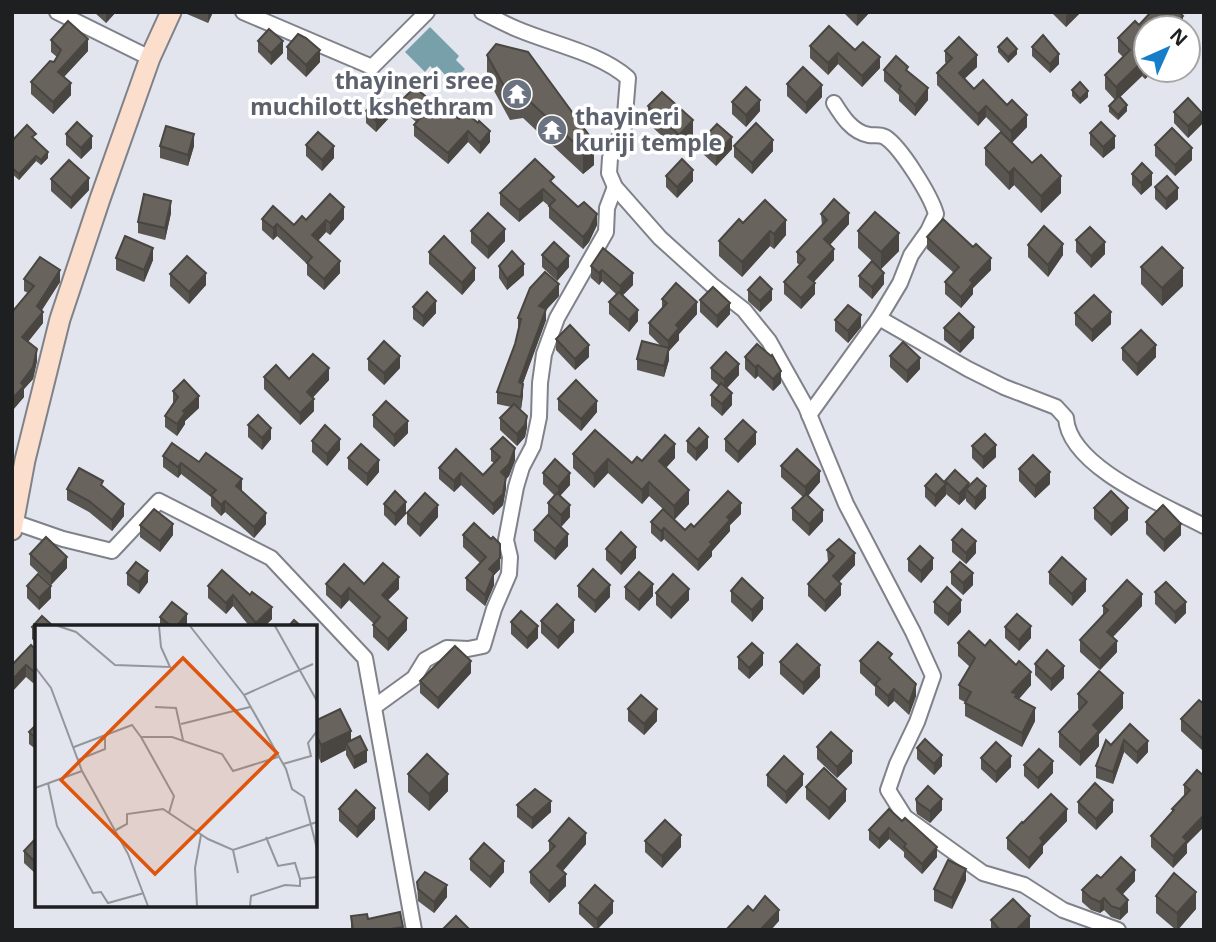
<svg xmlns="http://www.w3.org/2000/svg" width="1216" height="942" font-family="'Noto Sans',sans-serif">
  <rect width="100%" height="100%" fill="#e2e5ed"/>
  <!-- water -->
  <polygon fill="#77a0ab" points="430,27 459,56 456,60 465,69 456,78 450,73 446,76 437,66 433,69 430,66 425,72 405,52"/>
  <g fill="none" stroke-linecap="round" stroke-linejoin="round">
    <!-- minor casing -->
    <g stroke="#7f8289" stroke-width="18">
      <g id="minor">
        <polyline points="57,12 150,58"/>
        <polyline points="243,12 372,67 427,12"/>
        <path d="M482 12C494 18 505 24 517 29 552 44 600 53 628 78L624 127 610 158 609 173 615 187 660 238 712 285 744 310 769 341 806 407 846 504 913 632 933 676 917 722 897 764 888 790 905 817 983 873 1024 885 1063 910 1118 930"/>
        <path d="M879 318 968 369 1004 387 1056 407 1066 418C1069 467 1164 505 1204 526"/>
        <path d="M809 415 879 318 900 283 911 255 928 231 936 214C931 196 901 147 885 137 879 134 875 136 869 135 852 132 842 116 834 103"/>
        <polyline points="14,522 63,539 112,551 159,501 271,558 365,658 414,930"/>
        <polyline points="374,707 414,678 425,660 447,648 468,649 483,646 494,609 509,574 510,557 506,540 516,487 522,467 533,446 539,417 540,383 544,354 557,318 606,232 607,208 615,187"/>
      </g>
    </g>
    <!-- secondary casing -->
    <g stroke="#7f8289" stroke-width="23">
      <polyline id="secondary" points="12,530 25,460 60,319 100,199 150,58 171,12"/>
    </g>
    <!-- minor -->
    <use href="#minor" stroke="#fff" stroke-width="14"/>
    <!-- secondary -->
    <use href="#secondary" stroke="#fcdecd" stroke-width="19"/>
  </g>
  <!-- wall -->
  <g fill="#595550">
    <polygon points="94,12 116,12 106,23"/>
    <polygon points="187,12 213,12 208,23 187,14"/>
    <polygon points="843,12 870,12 857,26"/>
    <polygon points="1051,12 1081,12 1066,27"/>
    <polygon points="1139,25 1183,28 1146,28 1146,70 1155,70 1145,79 1142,76 1120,97 1127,111 1118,120 1109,112 1109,106 1115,100 1105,89 1105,75 1123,57 1118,52 1118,38"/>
    <polygon points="51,40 88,51 64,77 71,95 53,114 31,94 31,82 54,62 57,57 51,52"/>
    <polygon points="258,41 283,53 271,65 258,52"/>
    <polygon points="496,44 594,165 583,174 523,118 510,120 487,78 487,55"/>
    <polygon points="810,46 855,50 880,68 862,87 838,64 828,75 810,58"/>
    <polygon points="287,47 320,62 306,77 287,59"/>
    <polygon points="998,47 1017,54 1008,63 998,52"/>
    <polygon points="1032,47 1059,64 1050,73 1032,56"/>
    <polygon points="945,51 977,67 964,79 974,89 1027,127 1012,143 1061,193 1041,213 1014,185 1009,190 985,165 985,148 1001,132 986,117 978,126 937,85 937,73 947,64 945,62"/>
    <polygon points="884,70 908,72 928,100 915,116 899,101 899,95 884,81"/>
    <polygon points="787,84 822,97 806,114 787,96"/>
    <polygon points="1072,90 1088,97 1080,104 1072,96"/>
    <polygon points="403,99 434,104 459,119 490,142 480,154 468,142 448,164 414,136 414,125 416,122 403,110"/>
    <polygon points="732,102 760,111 746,127 732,114"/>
    <polygon points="648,106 693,138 679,152 648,123"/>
    <polygon points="366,111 388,119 376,132 366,123"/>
    <polygon points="1174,112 1202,124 1188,138 1174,123"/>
    <polygon points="1090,133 1115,148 1103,158 1090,145"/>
    <polygon points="66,134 92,148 81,159 66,145"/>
    <polygon points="36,139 48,158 41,165 36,161 19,180 12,174 12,141"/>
    <polygon points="701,141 732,149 716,166 701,152"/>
    <polygon points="306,145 334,158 322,171 306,156"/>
    <polygon points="1155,145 1192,160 1175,176 1155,156"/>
    <polygon points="160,146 194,146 188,166 160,158"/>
    <polygon points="734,146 773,151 752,174 734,157"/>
    <polygon points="1132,174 1152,185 1141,195 1132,185"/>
    <polygon points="666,176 693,181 677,198 666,187"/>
    <polygon points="51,179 89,190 71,209 51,191"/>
    <polygon points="554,185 597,225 589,242 583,249 549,218 549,206 543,201 519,222 500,205 500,193"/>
    <polygon points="1155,187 1178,199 1166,210 1155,199"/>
    <polygon points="171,213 165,240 138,233 138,222"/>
    <polygon points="821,214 849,224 830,245 834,260 814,282 815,294 801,309 784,294 784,282 800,265 797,263 797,252 822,226"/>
    <polygon points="262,219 294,225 306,220 344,219 330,235 326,232 318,241 340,273 324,290 307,275 307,264 277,236 273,240 262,230"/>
    <polygon points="743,223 786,235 774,249 770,246 742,277 719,256 719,241"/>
    <polygon points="471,231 505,241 488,259 471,243"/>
    <polygon points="858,231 899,251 881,269 884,284 872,299 859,287 859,276 872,261 858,248"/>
    <polygon points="927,237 991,270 973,288 973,294 961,308 945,294 945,282 954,273 927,249"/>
    <polygon points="1076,240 1105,254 1091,268 1076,252"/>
    <polygon points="1028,245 1063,255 1048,277 1028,257"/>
    <polygon points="603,248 633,285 623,295 638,321 629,332 609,314 609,302 616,294 602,281 599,285 591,278 591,266"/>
    <polygon points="429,252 475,280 462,295 429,264"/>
    <polygon points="542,255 569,267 557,281 542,267"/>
    <polygon points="116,258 153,260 144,282 116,270"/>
    <polygon points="499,266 524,275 507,290 499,278"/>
    <polygon points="1141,267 1183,286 1162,306 1141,284"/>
    <polygon points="170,274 206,285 189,304 170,286"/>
    <polygon points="24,279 60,282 41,310 43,323 28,342 37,361 33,379 24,389 24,397 12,411 12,312 28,293 24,291"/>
    <polygon points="748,290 772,300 760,312 748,301"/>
    <polygon points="559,296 546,310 546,320 523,383 523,395 521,409 519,408 527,427 525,437 517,446 500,430 500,418 511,407 497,404 497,392 515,344 518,330 518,318"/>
    <polygon points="662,299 697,314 679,334 679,340 669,351 669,360 664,377 637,370 637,359 661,346 649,334 649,323 662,309"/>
    <polygon points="700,300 730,314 717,328 700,312"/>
    <polygon points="413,307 436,313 423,327 413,319"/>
    <polygon points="1075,313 1111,324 1092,342 1075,325"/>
    <polygon points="835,320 861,327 848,343 835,331"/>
    <polygon points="944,328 974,338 960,353 944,340"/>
    <polygon points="556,339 589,357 575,370 556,350"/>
    <polygon points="757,344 781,383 773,391 758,376 755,379 745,369 745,357"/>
    <polygon points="1122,348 1156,357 1137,376 1122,360"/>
    <polygon points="890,356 920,369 907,383 890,367"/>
    <polygon points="368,359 400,368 384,385 368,370"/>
    <polygon points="711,368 739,375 727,388 732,405 722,416 711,406 711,395 719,386 711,379"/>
    <polygon points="264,377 289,379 329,380 312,398 314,411 300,425 264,389"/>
    <polygon points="173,391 199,408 185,421 185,424 177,436 165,427 165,416 173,403"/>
    <polygon points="558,399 597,412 581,431 558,410"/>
    <polygon points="373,415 408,433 394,447 373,427"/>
    <polygon points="248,425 271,439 262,450 248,437"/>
    <polygon points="725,439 756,444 738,463 725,451"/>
    <polygon points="312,441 340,450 327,466 312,452"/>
    <polygon points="687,441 708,448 696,461 687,452"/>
    <polygon points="972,446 996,457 983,469 972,458"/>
    <polygon points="491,449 515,460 509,476 506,479 506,488 503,505 493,515 461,485 454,492 439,479 439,468 483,475 494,463 491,461"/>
    <polygon points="573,454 632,463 642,461 675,458 666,468 689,504 674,520 685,530 741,514 730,525 730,531 712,551 712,556 698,571 664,539 661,542 651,533 651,522 663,509 649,496 642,504 608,473 594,488 573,468"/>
    <polygon points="163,456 199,462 242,490 241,491 266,524 254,538 225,512 221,516 211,506 211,497 181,474 178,478 163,467"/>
    <polygon points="348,458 379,472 367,486 348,469"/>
    <polygon points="781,466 820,482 808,496 823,521 809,536 792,520 792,508 803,497 781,477"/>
    <polygon points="1019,469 1050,484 1035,498 1019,481"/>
    <polygon points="543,473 570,485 560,496 570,517 561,527 548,515 548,503 555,496 543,484"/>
    <polygon points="945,481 969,486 986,498 975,510 966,501 966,498 959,505 946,494 946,495 935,507 925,497 925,486 945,483"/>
    <polygon points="103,486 124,516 112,531 89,512 67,500 67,489"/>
    <polygon points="384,504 406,514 395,526 384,515"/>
    <polygon points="1094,508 1128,520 1111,536 1094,519"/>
    <polygon points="407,513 438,517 420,537 407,524"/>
    <polygon points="1146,522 1181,535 1164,552 1146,534"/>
    <polygon points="140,525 173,535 160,552 140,537"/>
    <polygon points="534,530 568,546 555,560 534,541"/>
    <polygon points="463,535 491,539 500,544 500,569 494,575 494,585 485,606 466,590 466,578 480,563 463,547"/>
    <polygon points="952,540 976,553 966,564 952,552"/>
    <polygon points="606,549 636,558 621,575 606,560"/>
    <polygon points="827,550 855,565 839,582 841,595 825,612 808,596 808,584 828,562"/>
    <polygon points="30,554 67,568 51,585 30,565"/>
    <polygon points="908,559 933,569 921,583 908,571"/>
    <polygon points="222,570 272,619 264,627 250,627 233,606 226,614 208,598 208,586"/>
    <polygon points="951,572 973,585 963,595 951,584"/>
    <polygon points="1049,572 1086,591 1072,606 1049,584"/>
    <polygon points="127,573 148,582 139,594 127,585"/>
    <polygon points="326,584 364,584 399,589 388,600 407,630 388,651 373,637 373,625 374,624 349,600 341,609 326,595"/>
    <polygon points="27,586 51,598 39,610 27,598"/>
    <polygon points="578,586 610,597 595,613 578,597"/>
    <polygon points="625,587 653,596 639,611 625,599"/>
    <polygon points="731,591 763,609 752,622 731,602"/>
    <polygon points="1155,592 1186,613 1175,624 1155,604"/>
    <polygon points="656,593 689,600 671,619 656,605"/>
    <polygon points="934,602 961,612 948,626 934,613"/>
    <polygon points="1103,606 1142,606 1113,637 1117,652 1100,670 1080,652 1080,640 1103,615"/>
    <polygon points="160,617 187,625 186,627 160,627"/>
    <polygon points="541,621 574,632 558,649 541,633"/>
    <polygon points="511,622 538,638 527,649 511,634"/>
    <polygon points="32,627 37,627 37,644 32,639"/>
    <polygon points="1005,627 1031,638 1019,651 1005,638"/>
    <polygon points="958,643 985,646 1031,685 1019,699 1035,721 1022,747 965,716 965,702 959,699 959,685 970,667 958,656"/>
    <polygon points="37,651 37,679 33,683 12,665"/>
    <polygon points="738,657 763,665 749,679 738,669"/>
    <polygon points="860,661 892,661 916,696 909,715 894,701 888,707 875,695 875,687 860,673"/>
    <polygon points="780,662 820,677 803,695 780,674"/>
    <polygon points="1035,664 1064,678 1051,691 1035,675"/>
    <polygon points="471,673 438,709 420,693 420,681"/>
    <polygon points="1078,694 1123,708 1099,734 1099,746 1080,766 1059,747 1059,732 1080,710 1078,709"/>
    <polygon points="1204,704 1204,750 1203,751 1181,731 1181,719"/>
    <polygon points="628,709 657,721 644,735 628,721"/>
    <polygon points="315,721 351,741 367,762 354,769 346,755 346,750 321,763 315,749"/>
    <polygon points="37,724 37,750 29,744 29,732"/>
    <polygon points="1130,724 1148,752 1137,764 1124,752 1113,784 1096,778 1096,766"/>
    <polygon points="817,747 852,763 837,778 817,759"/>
    <polygon points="917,748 942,766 934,775 917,759"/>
    <polygon points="981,758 1011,767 996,783 981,769"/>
    <polygon points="1024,765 1053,773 1038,789 1024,776"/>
    <polygon points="1197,770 1187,844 1187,853 1173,868 1151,847 1151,836 1172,812 1172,809 1184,796 1184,785"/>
    <polygon points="408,774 448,791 429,811 408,792"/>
    <polygon points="767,775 803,785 786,804 767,786"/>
    <polygon points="806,787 846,801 829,820 806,799"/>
    <polygon points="916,799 942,810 930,823 917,814 916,810"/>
    <polygon points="1078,802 1113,812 1096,830 1078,813"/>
    <polygon points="37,804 37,821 34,819 34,807"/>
    <polygon points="517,805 551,812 532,829 517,817"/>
    <polygon points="339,809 375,819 357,838 339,821"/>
    <polygon points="889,809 937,857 922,874 904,857 904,852 889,839 879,849 869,840 869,830"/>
    <polygon points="1067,821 1043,846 1043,853 1029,869 1007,849 1007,838 1023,823"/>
    <polygon points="37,837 37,875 24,863 24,851"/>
    <polygon points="549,841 586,844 563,871 566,886 549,903 530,883 530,872 549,852"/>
    <polygon points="645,841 681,847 662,868 645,852"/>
    <polygon points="470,859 504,872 490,888 470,870"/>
    <polygon points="966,880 952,909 934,901 934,889"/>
    <polygon points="1135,881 1123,894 1128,912 1120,920 1111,917 1104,910 1100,913 1091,910 1082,902 1082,890"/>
    <polygon points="417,882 447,897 434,913 418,901"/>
    <polygon points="1156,896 1196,909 1178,930 1176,930 1156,913"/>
    <polygon points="579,903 613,913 596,930 579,914"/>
    <polygon points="351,916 368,919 403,927 403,930 351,930"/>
    <polygon points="991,920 1030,928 1028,930 991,930"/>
  </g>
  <!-- shaded-wall -->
  <g fill="#494541">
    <polygon points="106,12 116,12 106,23"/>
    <polygon points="208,12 213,12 208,23"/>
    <polygon points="859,12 870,12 857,26 857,14"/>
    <polygon points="1069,12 1081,12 1066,27 1066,16"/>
    <polygon points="1183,16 1183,28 1171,28"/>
    <polygon points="88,39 88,51 58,83 58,72"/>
    <polygon points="283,41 283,53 271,65 271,53"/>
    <polygon points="1017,49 1017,54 1008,63 1008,57"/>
    <polygon points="320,50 320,62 306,77 306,65"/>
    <polygon points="838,53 838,64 828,75 828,63"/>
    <polygon points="1059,54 1059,64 1050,73 1050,64"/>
    <polygon points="977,55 977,67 959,84 959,73"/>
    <polygon points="880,57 880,68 862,87 862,76"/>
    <polygon points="1142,62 1142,76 1116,101 1116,87"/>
    <polygon points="1146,64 1146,70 1155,70 1145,79"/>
    <polygon points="71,83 71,95 53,114 53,102"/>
    <polygon points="822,85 822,97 806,114 806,103"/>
    <polygon points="928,88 928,100 915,116 915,105"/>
    <polygon points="1088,91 1088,97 1080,104 1080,99"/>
    <polygon points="760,100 760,111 746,127 746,115"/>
    <polygon points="1127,105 1127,111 1118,120 1118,115"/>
    <polygon points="986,106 986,117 978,126 978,114"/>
    <polygon points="388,107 388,119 376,132 376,121"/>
    <polygon points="1202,113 1202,124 1188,138 1188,126"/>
    <polygon points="1027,115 1027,127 1011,143 1011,131"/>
    <polygon points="693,120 693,138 679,152 679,135"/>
    <polygon points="468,131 468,142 448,164 448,153"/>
    <polygon points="490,131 490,142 480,154 480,143"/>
    <polygon points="194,134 194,146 188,166 188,155"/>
    <polygon points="92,136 92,148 81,159 81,148"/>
    <polygon points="1115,136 1115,148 1103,158 1103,147"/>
    <polygon points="732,137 732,149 716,166 716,154"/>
    <polygon points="773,140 773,151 752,174 752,163"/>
    <polygon points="594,142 594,165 583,174 583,151"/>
    <polygon points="334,146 334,158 322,171 322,160"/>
    <polygon points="1192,148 1192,160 1175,176 1175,165"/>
    <polygon points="48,152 48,158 41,165 41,160"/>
    <polygon points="36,156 36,161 19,180 19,174"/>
    <polygon points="1014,168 1014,185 1009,190 1009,173"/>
    <polygon points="693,170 693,181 677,198 677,187"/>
    <polygon points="1152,173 1152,185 1141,195 1141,183"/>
    <polygon points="1061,176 1061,193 1041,213 1041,196"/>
    <polygon points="89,178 89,190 71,209 71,198"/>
    <polygon points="1178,188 1178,199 1166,210 1166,199"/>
    <polygon points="543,189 543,201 519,222 519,210"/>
    <polygon points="171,201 171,213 165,240 165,228"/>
    <polygon points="344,207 344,219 330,235 330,223"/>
    <polygon points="849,213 849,224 824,251 824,239"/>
    <polygon points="597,214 597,225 589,242 583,249 583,237"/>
    <polygon points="326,220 326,232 312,247 312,235"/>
    <polygon points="786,220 786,235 774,249 774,234"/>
    <polygon points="277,224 277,236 273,240 273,228"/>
    <polygon points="505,229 505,241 488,259 488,247"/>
    <polygon points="770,231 770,246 742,277 742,262"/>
    <polygon points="899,233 899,251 881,269 881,252"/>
    <polygon points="1105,242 1105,254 1091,268 1091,256"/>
    <polygon points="1063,244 1063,255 1048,277 1048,265"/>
    <polygon points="153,248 153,260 144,282 144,270"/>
    <polygon points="834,249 834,260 808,288 808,277"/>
    <polygon points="569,256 569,267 557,281 557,269"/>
    <polygon points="991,258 991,270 973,288 973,294 961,308 961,297 970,280"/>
    <polygon points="340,261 340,273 324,290 324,279"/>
    <polygon points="524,264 524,275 507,290 507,279"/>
    <polygon points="475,268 475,280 462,295 462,283"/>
    <polygon points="1183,268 1183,286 1162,306 1162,288"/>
    <polygon points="60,270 60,282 37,318 37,306"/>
    <polygon points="602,270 602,281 599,285 599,273"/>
    <polygon points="206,273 206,285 189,304 189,292"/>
    <polygon points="633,273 633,285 620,298 620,286"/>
    <polygon points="884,273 884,284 872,299 872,287"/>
    <polygon points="815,283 815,294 801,309 801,298"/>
    <polygon points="559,284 559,296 546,310 546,320 519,394 519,382 539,306"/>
    <polygon points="772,289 772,300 760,312 760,301"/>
    <polygon points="436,301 436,313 423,327 423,316"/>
    <polygon points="697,302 697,314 679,334 679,340 669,351 669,360 664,377 664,366 668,352 668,341 676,325"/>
    <polygon points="730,303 730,314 717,328 717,316"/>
    <polygon points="638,310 638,321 629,332 629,320"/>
    <polygon points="43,312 43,323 22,349 22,337"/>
    <polygon points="1111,312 1111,324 1092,342 1092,330"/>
    <polygon points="861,315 861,327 848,343 848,331"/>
    <polygon points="974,327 974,338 960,353 960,342"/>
    <polygon points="589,345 589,357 575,370 575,359"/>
    <polygon points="1156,345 1156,357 1137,376 1137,364"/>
    <polygon points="37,349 37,361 33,379 24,389 24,397 12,411 12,399"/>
    <polygon points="400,356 400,368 384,385 384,373"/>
    <polygon points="920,358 920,369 907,383 907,371"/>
    <polygon points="739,364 739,375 724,391 724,379"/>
    <polygon points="758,365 758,376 755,379 755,367"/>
    <polygon points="329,368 329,380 307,404 307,392"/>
    <polygon points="781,371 781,383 773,391 773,379"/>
    <polygon points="523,384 523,395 521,409 521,397"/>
    <polygon points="732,393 732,405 722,416 722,404"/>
    <polygon points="199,396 199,408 185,421 185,424 177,436 177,424 183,411"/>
    <polygon points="314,399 314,411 300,425 300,413"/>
    <polygon points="597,401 597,412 581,431 581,419"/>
    <polygon points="527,416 527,427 525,437 517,446 517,434"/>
    <polygon points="408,421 408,433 394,447 394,435"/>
    <polygon points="271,428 271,439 262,450 262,438"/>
    <polygon points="756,432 756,444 738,463 738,452"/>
    <polygon points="708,437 708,448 696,461 696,449"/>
    <polygon points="340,439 340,450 327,466 327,454"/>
    <polygon points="675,444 675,458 659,475 659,461"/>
    <polygon points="996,445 996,457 983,469 983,457"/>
    <polygon points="515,448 515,460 509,476 506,479 506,488 503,505 493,515 493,504 501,472"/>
    <polygon points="608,459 608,473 594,488 594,474"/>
    <polygon points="379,460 379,472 367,486 367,474"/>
    <polygon points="181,463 181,474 178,478 178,467"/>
    <polygon points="820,471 820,482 805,499 805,487"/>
    <polygon points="1050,472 1050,484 1035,498 1035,486"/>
    <polygon points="461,473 461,485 454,492 454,481"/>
    <polygon points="570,473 570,485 558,498 558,487"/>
    <polygon points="242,479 242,490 236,497 236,486"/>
    <polygon points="649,482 649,496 642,504 642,490"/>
    <polygon points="969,483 969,493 966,489 966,498 959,505 959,494"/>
    <polygon points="946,484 946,495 935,507 935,495"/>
    <polygon points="986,486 986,498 975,510 975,498"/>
    <polygon points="689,490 689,504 674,520 674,506"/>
    <polygon points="225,501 225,512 221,516 221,505"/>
    <polygon points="406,502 406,514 395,526 395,514"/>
    <polygon points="741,503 741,514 730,525 730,531 712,551 712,556 698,571 698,560 727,517"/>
    <polygon points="124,504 124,516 112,531 112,520"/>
    <polygon points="438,505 438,517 420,537 420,525"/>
    <polygon points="570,505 570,517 561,527 561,515"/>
    <polygon points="1128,508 1128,520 1111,536 1111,524"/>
    <polygon points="823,510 823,521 809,536 809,524"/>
    <polygon points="266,513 266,524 254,538 254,527"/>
    <polygon points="173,524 173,535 160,552 160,541"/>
    <polygon points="1181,524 1181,535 1164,552 1164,540"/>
    <polygon points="664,528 664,539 661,542 661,531"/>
    <polygon points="568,534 568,546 555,560 555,549"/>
    <polygon points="976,541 976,553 966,564 966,553"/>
    <polygon points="636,547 636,558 621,575 621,563"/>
    <polygon points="855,553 855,565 833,588 833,576"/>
    <polygon points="67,557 67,568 51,585 51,574"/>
    <polygon points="500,558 500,569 494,575 494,585 485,606 485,595 489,569"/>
    <polygon points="933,558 933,569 921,583 921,571"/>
    <polygon points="148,571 148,582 139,594 139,582"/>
    <polygon points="973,573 973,585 963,595 963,583"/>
    <polygon points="399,577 399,589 382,606 382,595"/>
    <polygon points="1086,579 1086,591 1072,606 1072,594"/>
    <polygon points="653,584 653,596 639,611 639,600"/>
    <polygon points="841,584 841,595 825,612 825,601"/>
    <polygon points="610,585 610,597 595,613 595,601"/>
    <polygon points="51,586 51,598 39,610 39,598"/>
    <polygon points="349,588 349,600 341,609 341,597"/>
    <polygon points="689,589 689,600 671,619 671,608"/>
    <polygon points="1142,594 1142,606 1107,643 1107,632"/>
    <polygon points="233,595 233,606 226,614 226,603"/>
    <polygon points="763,598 763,609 752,622 752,610"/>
    <polygon points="961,600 961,612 948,626 948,614"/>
    <polygon points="1186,602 1186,613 1175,624 1175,612"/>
    <polygon points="272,607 272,619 264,627 256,627 256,623"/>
    <polygon points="187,614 187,625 186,627 176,627"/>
    <polygon points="407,618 407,630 388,651 388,639"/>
    <polygon points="574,620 574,632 558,649 558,637"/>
    <polygon points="538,626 538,638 527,649 527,638"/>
    <polygon points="1031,626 1031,638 1019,651 1019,640"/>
    <polygon points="1117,641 1117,652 1100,670 1100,659"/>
    <polygon points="763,653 763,665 749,679 749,668"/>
    <polygon points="471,661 471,673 438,709 438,698"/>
    <polygon points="26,665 26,677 12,692 12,680"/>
    <polygon points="820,665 820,677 803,695 803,683"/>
    <polygon points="1064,666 1064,678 1051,691 1051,679"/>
    <polygon points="37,667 37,679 33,683 33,671"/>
    <polygon points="1031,672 1031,685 1017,701 1012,692"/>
    <polygon points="916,684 916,696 909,715 909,703"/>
    <polygon points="894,689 894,701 888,707 888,696"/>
    <polygon points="1123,693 1123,708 1099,734 1099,746 1080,766 1080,752 1093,725"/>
    <polygon points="1035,708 1035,721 1022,747 1022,733"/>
    <polygon points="657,709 657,721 644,735 644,724"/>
    <polygon points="351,731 351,748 346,743 346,750 321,763 321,745"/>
    <polygon points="1124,740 1124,752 1113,784 1113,772"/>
    <polygon points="1148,741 1148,752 1137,764 1137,752"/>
    <polygon points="367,750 367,762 354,769 354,757"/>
    <polygon points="852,751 852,763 837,778 837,767"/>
    <polygon points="942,755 942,766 934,775 934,764"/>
    <polygon points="1011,756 1011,767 996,783 996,772"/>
    <polygon points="1053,761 1053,773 1038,789 1038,778"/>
    <polygon points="448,774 448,791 429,811 429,794"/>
    <polygon points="803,774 803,785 786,804 786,792"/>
    <polygon points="846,789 846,801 829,820 829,808"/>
    <polygon points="942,799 942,810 930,823 930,811"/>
    <polygon points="1113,800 1113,812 1096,830 1096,819"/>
    <polygon points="551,801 551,812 532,829 532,818"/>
    <polygon points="375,808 375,819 357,838 357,827"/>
    <polygon points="1067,809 1067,821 1043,846 1043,853 1029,869 1029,858 1040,838"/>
    <polygon points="1204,809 1204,827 1187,844 1187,853 1173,868 1173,856 1183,837"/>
    <polygon points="889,828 889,839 879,849 879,839"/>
    <polygon points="586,833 586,844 557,877 557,866"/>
    <polygon points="681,835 681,847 662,868 662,856"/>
    <polygon points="937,847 937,857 922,874 922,864"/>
    <polygon points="504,861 504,872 490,888 490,877"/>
    <polygon points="966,869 966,880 952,909 952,898"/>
    <polygon points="1135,870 1135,881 1117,900 1117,889"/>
    <polygon points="566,874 566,886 549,903 549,891"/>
    <polygon points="447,885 447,897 434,913 434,902"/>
    <polygon points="1196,892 1196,909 1177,930 1177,913"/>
    <polygon points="1104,898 1104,910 1100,913 1100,902"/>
    <polygon points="1128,900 1128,912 1120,920 1120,909"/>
    <polygon points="613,901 613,913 597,930 597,919"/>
    <polygon points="779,910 779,921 771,930 760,930"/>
    <polygon points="1030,916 1030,928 1028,930 1016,930"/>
  </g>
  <!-- building -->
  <g fill="#68635d" stroke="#494541" stroke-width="2">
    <polygon points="1151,12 1179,12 1183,16 1171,28 1146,28 1146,64 1145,65 1142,62 1116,87 1105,75 1130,50 1118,38 1135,21 1139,25"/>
    <polygon points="68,21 88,39 58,72 71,83 53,102 31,82 50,61 54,62 61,50 51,40"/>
    <polygon points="829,26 855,50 863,42 880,57 862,76 838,53 828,63 810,46"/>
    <polygon points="269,29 283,41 271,53 258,41"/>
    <polygon points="298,34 306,38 320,50 306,65 287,47"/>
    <polygon points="1043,35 1059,54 1050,64 1032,47"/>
    <polygon points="959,37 977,55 959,73 974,89 983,80 1007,105 1012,100 1027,115 1011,131 986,106 978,114 937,73 952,58 945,51"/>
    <polygon points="1007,38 1017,49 1008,57 998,47"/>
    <polygon points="496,44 528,52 594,142 583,151 523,95 510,97 487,55"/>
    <polygon points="896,56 908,67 906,70 928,88 915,105 899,89 901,86 884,70"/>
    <polygon points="803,67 822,85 806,103 787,84"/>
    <polygon points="1080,82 1088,91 1080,99 1072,90"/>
    <polygon points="415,87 434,104 438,99 459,119 465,112 478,123 479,121 490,131 480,143 468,131 448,153 414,125 422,116 403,99"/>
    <polygon points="746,87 760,100 746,115 732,102"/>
    <polygon points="662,92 693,120 679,135 648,106"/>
    <polygon points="1119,96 1127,105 1118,115 1109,106"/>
    <polygon points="378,98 388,107 376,121 366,111"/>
    <polygon points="1188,98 1202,113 1188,126 1174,112"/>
    <polygon points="77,122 92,136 81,148 66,134"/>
    <polygon points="1101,122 1115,136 1103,147 1090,133"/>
    <polygon points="756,123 773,140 752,163 734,146"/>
    <polygon points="717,124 732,137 716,154 701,141"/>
    <polygon points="27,125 36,134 32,137 48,152 41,160 36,156 19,174 12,168 12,141"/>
    <polygon points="166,126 194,134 188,155 160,146"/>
    <polygon points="1172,128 1192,148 1175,165 1155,145"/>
    <polygon points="318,132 334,146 322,160 306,145"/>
    <polygon points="1001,132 1032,163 1041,155 1061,176 1041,196 1014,168 1009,173 985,148"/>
    <polygon points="535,159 554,177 550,181 578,207 584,202 597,214 589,230 583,237 549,206 555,200 543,189 519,210 500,193"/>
    <polygon points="682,159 693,170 677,187 666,176"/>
    <polygon points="69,160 89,178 71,198 51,179"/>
    <polygon points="1142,163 1152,173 1141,183 1132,174"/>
    <polygon points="1167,176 1178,188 1166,199 1155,187"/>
    <polygon points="144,194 171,201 165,228 138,222"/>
    <polygon points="330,194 344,207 330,223 326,220 312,235 340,261 324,279 307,263 312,257 277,224 273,228 262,219 273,206 294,225 302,216 306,220"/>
    <polygon points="834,199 849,213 824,239 834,249 808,277 815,283 801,298 784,282 805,259 797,252 827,220 821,214"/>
    <polygon points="765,200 786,220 774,234 770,231 742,262 719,241 739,219 743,223"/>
    <polygon points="875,212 899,233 881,252 858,231"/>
    <polygon points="488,213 505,229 488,247 471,231"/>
    <polygon points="943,219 973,247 976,244 991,258 970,280 973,283 961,297 945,282 959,267 927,237"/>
    <polygon points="1044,226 1063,244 1048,265 1028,245"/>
    <polygon points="1090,227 1105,242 1091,256 1076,240"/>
    <polygon points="125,236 153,248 144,270 116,258"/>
    <polygon points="444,236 475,268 462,283 429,252"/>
    <polygon points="554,242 569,256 557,269 542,255"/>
    <polygon points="1162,247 1183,268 1162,288 1141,267"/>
    <polygon points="603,248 633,273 620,286 602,270 599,273 591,266"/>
    <polygon points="512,251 524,264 507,279 499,266"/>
    <polygon points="187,256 206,273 189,292 170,274"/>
    <polygon points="40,257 60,270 37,306 43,312 22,337 37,349 33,367 21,383 24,386 12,399 12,312 34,286 24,279"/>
    <polygon points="872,261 884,273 872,287 859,276"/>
    <polygon points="545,272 559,284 539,306 546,309 519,382 523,384 521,397 497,392 515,344 521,319 518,318 530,288"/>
    <polygon points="760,277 772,289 760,301 748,290"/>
    <polygon points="676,283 697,302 676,325 679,328 668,341 649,323 667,303 662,299"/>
    <polygon points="713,287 730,303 717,316 700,300"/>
    <polygon points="427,292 436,301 423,316 413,307"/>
    <polygon points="619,292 638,310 629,320 609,302"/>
    <polygon points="1094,295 1111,312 1092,330 1075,313"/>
    <polygon points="848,305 861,315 848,331 835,320"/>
    <polygon points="959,313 974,327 960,342 944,328"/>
    <polygon points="570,325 589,345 575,359 556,339"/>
    <polygon points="1141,330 1156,345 1137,364 1122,348"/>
    <polygon points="384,341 400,356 384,373 368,359"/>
    <polygon points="642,341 669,348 664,366 637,359"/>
    <polygon points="903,342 920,358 907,371 890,356"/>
    <polygon points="757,344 771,356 772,355 781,371 773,379 758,365 755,367 745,357"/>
    <polygon points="726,352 739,364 724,379 711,368"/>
    <polygon points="313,354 329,368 307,392 314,399 300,413 264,377 276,365 289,379"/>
    <polygon points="184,380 199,396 183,411 185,413 177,424 165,416 178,397 173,391"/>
    <polygon points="576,380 597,401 581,419 558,399"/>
    <polygon points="721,383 732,393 722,404 711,395"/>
    <polygon points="386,401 408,421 394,435 373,415"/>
    <polygon points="514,404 527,416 525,425 517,434 500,418"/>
    <polygon points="258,415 271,428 262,438 248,425"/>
    <polygon points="743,420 756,432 738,452 725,439"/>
    <polygon points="325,425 340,439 327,454 312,441"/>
    <polygon points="699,428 708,437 696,449 687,441"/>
    <polygon points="595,430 632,463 637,457 642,461 665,435 675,444 659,461 689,490 674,506 649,482 642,490 608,459 594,474 573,454"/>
    <polygon points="985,434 996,445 983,457 972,446"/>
    <polygon points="503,437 515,448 509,464 501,472 506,477 503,494 493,504 461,473 454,481 439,468 456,449 483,475 500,457 491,449"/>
    <polygon points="172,443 199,462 206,453 242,479 236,486 266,513 254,527 225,501 221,505 211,495 216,490 181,463 178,467 163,456"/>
    <polygon points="361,444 379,460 367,474 348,458"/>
    <polygon points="797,449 820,471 805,487 781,466"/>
    <polygon points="1033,455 1050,472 1035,486 1019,469"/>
    <polygon points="555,459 570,473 558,487 543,473"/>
    <polygon points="79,468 103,481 101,485 124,504 112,520 89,501 67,489"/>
    <polygon points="955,470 969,483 959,494 945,481"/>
    <polygon points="936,474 946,484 935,495 925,486"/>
    <polygon points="977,478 986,486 975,498 966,489"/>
    <polygon points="395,491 406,502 395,514 384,504"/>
    <polygon points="728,491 741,503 727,517 730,520 710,542 712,544 698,560 664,528 661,531 651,522 663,509 685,530 691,524 694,527"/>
    <polygon points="1111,491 1128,508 1111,524 1094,508"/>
    <polygon points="425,493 438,505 420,525 407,513"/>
    <polygon points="557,493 570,505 561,515 548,503"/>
    <polygon points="806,494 823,510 809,524 792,508"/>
    <polygon points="1163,505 1181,524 1164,540 1146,522"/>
    <polygon points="154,509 173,524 160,541 140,525"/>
    <polygon points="548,515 568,534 555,549 534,530"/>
    <polygon points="474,523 491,539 493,537 500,544 500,558 489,569 494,573 485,595 466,578 486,557 463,535"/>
    <polygon points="962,529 976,541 966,553 952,540"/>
    <polygon points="621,532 636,547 621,563 606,549"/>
    <polygon points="46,537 67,557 51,574 30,554"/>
    <polygon points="839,539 855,553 833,576 841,584 825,601 808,584 834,556 827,550"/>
    <polygon points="920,546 933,558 921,571 908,559"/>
    <polygon points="1062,557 1086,579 1072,594 1049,572"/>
    <polygon points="136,562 148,571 139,582 127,573"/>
    <polygon points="960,562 973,573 963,583 951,572"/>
    <polygon points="383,563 399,577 382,595 407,618 388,639 373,625 380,617 349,588 341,597 326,584 344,564 364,584"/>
    <polygon points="593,569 610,585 595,601 578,586"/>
    <polygon points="222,570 250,595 252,592 272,607 256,623 233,595 226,603 208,586"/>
    <polygon points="639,572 653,584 639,600 625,587"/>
    <polygon points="38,574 51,586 39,598 27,586"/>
    <polygon points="673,574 689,589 671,608 656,593"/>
    <polygon points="742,578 763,598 752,610 731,591"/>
    <polygon points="1127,580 1142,594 1107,632 1117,641 1100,659 1080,640 1108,610 1103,606"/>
    <polygon points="1166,582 1186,602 1175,612 1155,592"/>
    <polygon points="947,587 961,600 948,614 934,602"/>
    <polygon points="172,602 187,614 176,627 172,627 160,617"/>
    <polygon points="557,604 574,620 558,637 541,621"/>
    <polygon points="521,611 538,626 527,638 511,622"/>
    <polygon points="1017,614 1031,626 1019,640 1005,627"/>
    <polygon points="42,616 54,627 37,627 37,632 32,627"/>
    <polygon points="294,620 302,627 288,627"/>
    <polygon points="969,631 985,646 990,640 1016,665 1019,661 1031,672 1012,692 1017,694 1015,697 1035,708 1022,733 965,703 971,692 959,685 975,658 958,643"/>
    <polygon points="878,642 892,654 889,658 916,684 909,703 894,689 888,696 875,684 880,679 860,661"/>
    <polygon points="752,643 763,653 749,668 738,657"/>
    <polygon points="797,644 820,665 803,683 780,662"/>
    <polygon points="31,645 37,651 37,667 33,671 26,665 12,680 12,665"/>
    <polygon points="455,646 471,661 438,698 420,681"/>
    <polygon points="1047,650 1064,666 1051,679 1035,664"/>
    <polygon points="1099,671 1123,693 1093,725 1099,731 1080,752 1059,732 1087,702 1078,694"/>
    <polygon points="641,695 657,709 644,724 628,709"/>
    <polygon points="1199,700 1204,704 1204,738 1203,739 1181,719"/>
    <polygon points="340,709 351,731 321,745 315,732 315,721"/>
    <polygon points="37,724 37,739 29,732"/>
    <polygon points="1130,724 1148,741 1137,752 1124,740 1113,772 1096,766 1106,740 1111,745"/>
    <polygon points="831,732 852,751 837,767 817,747"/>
    <polygon points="360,736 367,750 354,757 346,743"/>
    <polygon points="925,739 942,755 934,764 917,748"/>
    <polygon points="996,742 1011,756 996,772 981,758"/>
    <polygon points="1039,749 1053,761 1038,778 1024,765"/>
    <polygon points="427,754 448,774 429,794 408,774"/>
    <polygon points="784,756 803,774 786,792 767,775"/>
    <polygon points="824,768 846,789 829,808 806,787"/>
    <polygon points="1197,770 1204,776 1204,815 1183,837 1187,841 1173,856 1151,836 1174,810 1172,809 1190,790 1184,785"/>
    <polygon points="1095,783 1113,800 1096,819 1078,802"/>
    <polygon points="928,786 942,799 930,811 917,802 916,799"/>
    <polygon points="535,789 551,801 532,818 517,805"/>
    <polygon points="356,790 375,808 357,827 339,809"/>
    <polygon points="1051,794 1067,809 1040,838 1043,842 1029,858 1007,838 1022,822 1023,823"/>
    <polygon points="889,809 902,821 905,818 937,847 922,864 904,847 906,844 889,828 879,839 869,830"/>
    <polygon points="569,818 586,833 557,866 566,874 549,891 530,872 555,846 549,841"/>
    <polygon points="665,820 681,835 662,856 645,841"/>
    <polygon points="37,837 37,864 24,851"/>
    <polygon points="484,843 504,861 490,877 470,859"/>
    <polygon points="1121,857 1135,870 1117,889 1128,900 1120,909 1111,906 1104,898 1100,902 1091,898 1082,890 1097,875 1101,878"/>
    <polygon points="948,860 966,869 952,898 934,889"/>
    <polygon points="425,872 447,885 434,902 418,889 417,882"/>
    <polygon points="1174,873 1196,892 1177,913 1156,896"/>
    <polygon points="595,885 613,901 597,919 579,903"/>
    <polygon points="765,896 779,910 760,930 726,930 748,906 753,911"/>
    <polygon points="1013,899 1030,916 1016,930 1000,930 991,920"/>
    <polygon points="400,912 403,927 385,930 353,930 351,916 367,914 368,919"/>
    <polygon points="456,916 470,930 442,930"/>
  </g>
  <!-- icons -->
  <defs>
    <g id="temple-disc" transform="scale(1.575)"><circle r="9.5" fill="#6b7280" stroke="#fff"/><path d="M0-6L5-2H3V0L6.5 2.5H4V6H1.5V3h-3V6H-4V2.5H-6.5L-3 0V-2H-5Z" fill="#fff"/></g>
  </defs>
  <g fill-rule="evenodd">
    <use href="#temple-disc" x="517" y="94"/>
    <use href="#temple-disc" x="552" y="130"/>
  </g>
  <g text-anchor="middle" stroke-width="7" stroke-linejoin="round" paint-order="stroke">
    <!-- worship labels -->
    <g font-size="23" font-weight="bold" fill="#5b616d" stroke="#fff" text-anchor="end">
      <text x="494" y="89">thayineri sree<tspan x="494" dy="26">muchilott kshethram</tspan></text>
      <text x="575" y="125" text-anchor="start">thayineri<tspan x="575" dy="26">kuriji temple</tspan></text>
    </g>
  </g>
  <!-- overview -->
  <g transform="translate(35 625)">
    <rect width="282" height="282" fill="#e2e5ed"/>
    <path fill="none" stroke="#93969b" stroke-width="2" d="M23 1 41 7 80 40 135 42 126 22 124 1M155 1 209 70 251 144 257 164 269 172 282 224M240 1 282 76M0 42 16 63 47 146 93 229 113 281M209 70 278 39M120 82 141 83 148 115M146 99 215 82M106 112 139 171 134 188M39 122 97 100 106 112H137L187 129 198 146 243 132M43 135 70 124V111M248 139 276 131 273 118 282 106M13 158 22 201 58 268 66 267 73 278 109 268M0 163 47 146M81 205 92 199V189L128 184 173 214 198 225 282 197M231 212 243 241 260 238 265 254M198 225 203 248M162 281 160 243 166 210M215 281 216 271 250 260 265 261V254L282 252"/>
    <path fill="#de560d" fill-opacity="0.15" stroke="#de560d" stroke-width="3.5" d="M148 33 242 128 120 249 26 155Z"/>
    <rect width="282" height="282" fill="none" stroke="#1d1f21" stroke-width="3.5"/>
  </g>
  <!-- border -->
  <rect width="1216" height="942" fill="none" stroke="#1d1f21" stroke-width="28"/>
  <!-- north arrow -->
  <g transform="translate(1167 49) rotate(45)"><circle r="33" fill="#ffffff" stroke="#a5a5a6" stroke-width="2"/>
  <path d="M0-5L12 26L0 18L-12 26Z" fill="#167ec9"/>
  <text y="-10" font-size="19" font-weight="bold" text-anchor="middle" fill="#1d1f21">N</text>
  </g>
</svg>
